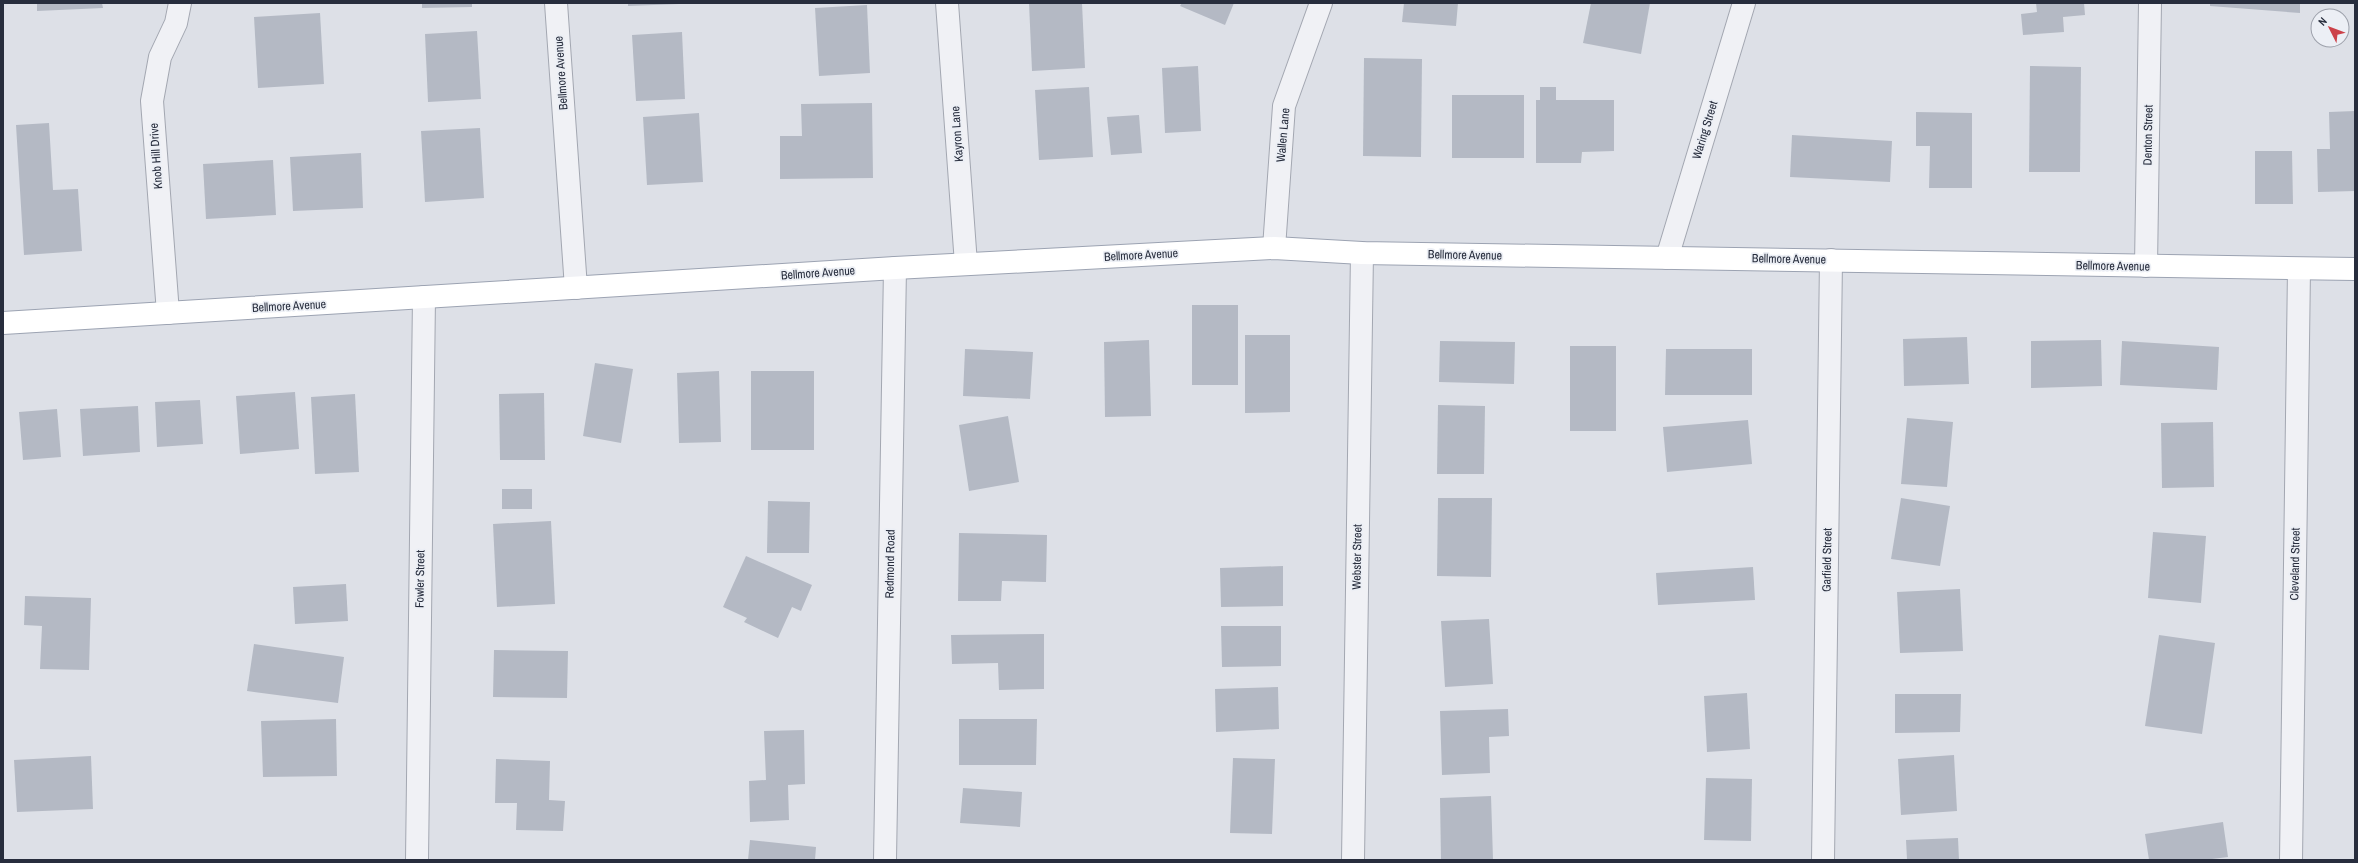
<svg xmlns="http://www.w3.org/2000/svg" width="2358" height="863" font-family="'Archivo Narrow',sans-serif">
  <rect width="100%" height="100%" fill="#dde0e7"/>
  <!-- building -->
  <g fill="#b4b9c4">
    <polygon points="37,3 102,3 103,8 37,11"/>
    <polygon points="422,3 472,3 472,7 422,8"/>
    <polygon points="628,3 679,3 679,4 628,6"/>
    <polygon points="1029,3 1082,3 1085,68 1032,71"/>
    <polygon points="1182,3 1234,3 1225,25 1180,6"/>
    <polygon points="1404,3 1458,3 1456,26 1402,22"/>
    <polygon points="1591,3 1650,3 1641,54 1583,43"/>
    <polygon points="2036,3 2084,3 2085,15 2063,17 2064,32 2023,35 2021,14 2037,12"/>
    <polygon points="2210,3 2300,3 2300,13 2210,6"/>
    <polygon points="867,5 870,73 819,76 815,8"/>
    <polygon points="320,13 324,84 258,88 254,17"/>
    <polygon points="477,31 481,99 428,102 425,34"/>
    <polygon points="682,32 685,99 636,101 632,35"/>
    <polygon points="1364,58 1422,59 1421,157 1363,156"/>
    <polygon points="1198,66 1201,131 1165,133 1162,68"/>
    <polygon points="2030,66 2081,67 2080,172 2029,172"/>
    <polygon points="1089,87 1093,157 1039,160 1035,90"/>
    <polygon points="1540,87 1556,87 1556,100 1614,100 1614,151 1582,152 1581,163 1536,163 1536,100 1540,100"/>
    <rect x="1452" y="95" width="72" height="63"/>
    <polygon points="872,103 873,178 780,179 780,136 802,136 801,104"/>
    <polygon points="2355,111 2355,191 2318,192 2317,149 2330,149 2329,112"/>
    <polygon points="1916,112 1972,113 1972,188 1929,188 1930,146 1916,146"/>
    <polygon points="699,113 703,182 647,185 643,117"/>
    <polygon points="1139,115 1142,153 1111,155 1107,117"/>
    <polygon points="49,123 53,190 78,189 82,251 24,255 16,125"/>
    <polygon points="480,128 484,198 425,202 421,131"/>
    <polygon points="1792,135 1892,141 1890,182 1790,177"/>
    <polygon points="2255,151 2292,151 2293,204 2255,204"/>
    <polygon points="361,153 363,208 293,211 290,157"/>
    <polygon points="273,160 276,215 206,219 203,164"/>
    <rect x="1192" y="305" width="46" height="80"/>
    <polygon points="1245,335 1290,335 1290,412 1245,413"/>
    <polygon points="1967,337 1969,384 1904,386 1903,339"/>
    <polygon points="1149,340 1151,416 1105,417 1104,342"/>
    <polygon points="2101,340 2102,386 2031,388 2031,341"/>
    <polygon points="1440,341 1515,342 1514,384 1439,382"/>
    <polygon points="2122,341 2219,347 2217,390 2120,385"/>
    <rect x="1570" y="346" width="46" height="85"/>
    <polygon points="965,349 1033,352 1030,399 963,396"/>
    <polygon points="1666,349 1752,349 1752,395 1665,395"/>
    <polygon points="595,363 633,369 621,443 583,436"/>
    <polygon points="719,371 721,442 679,443 677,373"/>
    <rect x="751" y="371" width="63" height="79"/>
    <polygon points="295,392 299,449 240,454 236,396"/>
    <polygon points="544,393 545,460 500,460 499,394"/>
    <polygon points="355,394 359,472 315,474 311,397"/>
    <polygon points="200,400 203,444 157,447 155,402"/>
    <polygon points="1438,405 1485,406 1484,474 1437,474"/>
    <polygon points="138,406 140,452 83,456 80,409"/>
    <polygon points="57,409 61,457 23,460 19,412"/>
    <polygon points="1008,416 1019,482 969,491 959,425"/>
    <polygon points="1907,418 1953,422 1947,487 1901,484"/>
    <polygon points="1748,420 1752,464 1667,472 1663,427"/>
    <polygon points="2213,422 2214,487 2162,488 2161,423"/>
    <rect x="502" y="489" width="30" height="20"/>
    <polygon points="1438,498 1492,498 1491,577 1437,576"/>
    <polygon points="1901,498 1950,506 1940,566 1891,559"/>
    <polygon points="768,501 810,502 809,553 767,553"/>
    <polygon points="551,521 555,604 497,607 493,524"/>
    <polygon points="2153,532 2206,536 2201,603 2148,598"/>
    <polygon points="959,533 1047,535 1046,582 1002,581 1001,601 958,601"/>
    <polygon points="746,556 812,585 801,611 792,607 778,638 744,622 747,618 723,607"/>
    <polygon points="1283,566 1283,606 1221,607 1220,568"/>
    <polygon points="1753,567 1755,600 1658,605 1656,573"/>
    <polygon points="346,584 348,621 295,624 293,587"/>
    <polygon points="1960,589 1963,651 1900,653 1897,592"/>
    <polygon points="25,596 91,598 89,670 40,669 42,626 24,625"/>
    <polygon points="1489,619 1493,684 1445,687 1441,621"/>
    <polygon points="1221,626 1281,626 1281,666 1222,667"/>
    <polygon points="1044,634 1044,689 999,690 998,663 952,664 951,635"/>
    <polygon points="2159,635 2215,643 2202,734 2145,726"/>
    <polygon points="254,644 344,657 338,703 247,691"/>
    <polygon points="494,650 568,651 567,698 493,697"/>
    <polygon points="1278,687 1279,729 1216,732 1215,689"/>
    <polygon points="1747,693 1750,749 1707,752 1704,696"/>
    <polygon points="1895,694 1961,694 1960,732 1895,733"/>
    <polygon points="1508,709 1509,736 1489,737 1490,773 1442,775 1440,711"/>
    <polygon points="336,719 337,776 263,777 261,721"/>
    <polygon points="959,719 1037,719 1036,765 959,765"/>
    <polygon points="804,730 805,784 788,785 789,820 750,822 749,781 766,780 764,731"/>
    <polygon points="1954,755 1957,811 1901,815 1898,759"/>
    <polygon points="91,756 93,809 17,812 14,760"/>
    <polygon points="1233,758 1275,759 1272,834 1230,833"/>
    <polygon points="496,759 550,761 549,800 565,801 563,831 516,830 517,803 495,803"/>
    <polygon points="1706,778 1752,779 1751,841 1704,840"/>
    <polygon points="963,788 1022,792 1020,827 960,823"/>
    <polygon points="1491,796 1493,860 1441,860 1440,798"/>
    <polygon points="2223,822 2228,857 2204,860 2149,860 2145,834"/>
    <polygon points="1958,838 1959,860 1907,860 1906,840"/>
    <polygon points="750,840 816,847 815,860 748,860"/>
  </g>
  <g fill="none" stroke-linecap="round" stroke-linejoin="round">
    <!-- minor casing -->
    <g stroke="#a3a7b1" stroke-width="24">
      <g id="minor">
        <polyline points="556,3 576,288"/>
        <polyline points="947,3 966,264"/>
        <polyline points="1274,248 1284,106 1321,3"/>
        <polyline points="1667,258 1744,3"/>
        <polyline points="2146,266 2150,3"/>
        <polyline points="168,313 152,101 160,57 176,23 180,3"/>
        <polyline points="417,860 424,297"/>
        <polyline points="885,860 895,268"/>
        <polyline points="1353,860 1362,253"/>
        <polyline points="1823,860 1831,260"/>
        <polyline points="2291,860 2299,269"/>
      </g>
    </g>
    <!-- major casing -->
    <g stroke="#9ca3b2" stroke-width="24">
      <polyline id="major" points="3,323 895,268 1274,248 1362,253 2355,269"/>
    </g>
    <!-- minor -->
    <use href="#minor" stroke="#f0f1f5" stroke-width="22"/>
    <!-- major -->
    <use href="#major" stroke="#fff" stroke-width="22"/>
  </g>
  <g text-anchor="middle" stroke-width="3.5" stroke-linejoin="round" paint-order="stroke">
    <!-- street labels -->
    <g font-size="12" fill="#272d3d" stroke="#eceff5">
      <text transform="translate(561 73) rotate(-94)" y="4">Bellmore Avenue</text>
      <text transform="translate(1705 130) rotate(-73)" y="4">Waring Street</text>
      <text transform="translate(957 134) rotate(-94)" y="4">Kayron Lane</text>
      <text transform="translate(1283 135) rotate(-85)" y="4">Wallen Lane</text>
      <text transform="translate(2148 135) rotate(-89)" y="4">Denton Street</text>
      <text transform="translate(156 156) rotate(-94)" y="4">Knob Hill Drive</text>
      <text transform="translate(1141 255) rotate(-3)" y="4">Bellmore Avenue</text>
      <text transform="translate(1465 255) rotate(1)" y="4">Bellmore Avenue</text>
      <text transform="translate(1789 259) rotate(1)" y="4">Bellmore Avenue</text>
      <text transform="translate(2113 266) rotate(1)" y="4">Bellmore Avenue</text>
      <text transform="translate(818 273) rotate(-4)" y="4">Bellmore Avenue</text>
      <text transform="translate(289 306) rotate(-3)" y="4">Bellmore Avenue</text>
      <text transform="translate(1357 557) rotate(-89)" y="4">Webster Street</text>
      <text transform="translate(1827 560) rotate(-89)" y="4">Garfield Street</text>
      <text transform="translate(890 564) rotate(-89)" y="4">Redmond Road</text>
      <text transform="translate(2295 564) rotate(-89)" y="4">Cleveland Street</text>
      <text transform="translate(420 579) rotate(-89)" y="4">Fowler Street</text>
    </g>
  </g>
  <!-- border -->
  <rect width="2358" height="863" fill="none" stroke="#272d3d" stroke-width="8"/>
  <!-- north arrow -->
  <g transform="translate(2330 28) rotate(312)"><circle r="19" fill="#eceff5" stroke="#9da1ab"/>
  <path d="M0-3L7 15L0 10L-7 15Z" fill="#cc4149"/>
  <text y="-6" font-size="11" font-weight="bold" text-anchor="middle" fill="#272d3d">N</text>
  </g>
</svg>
